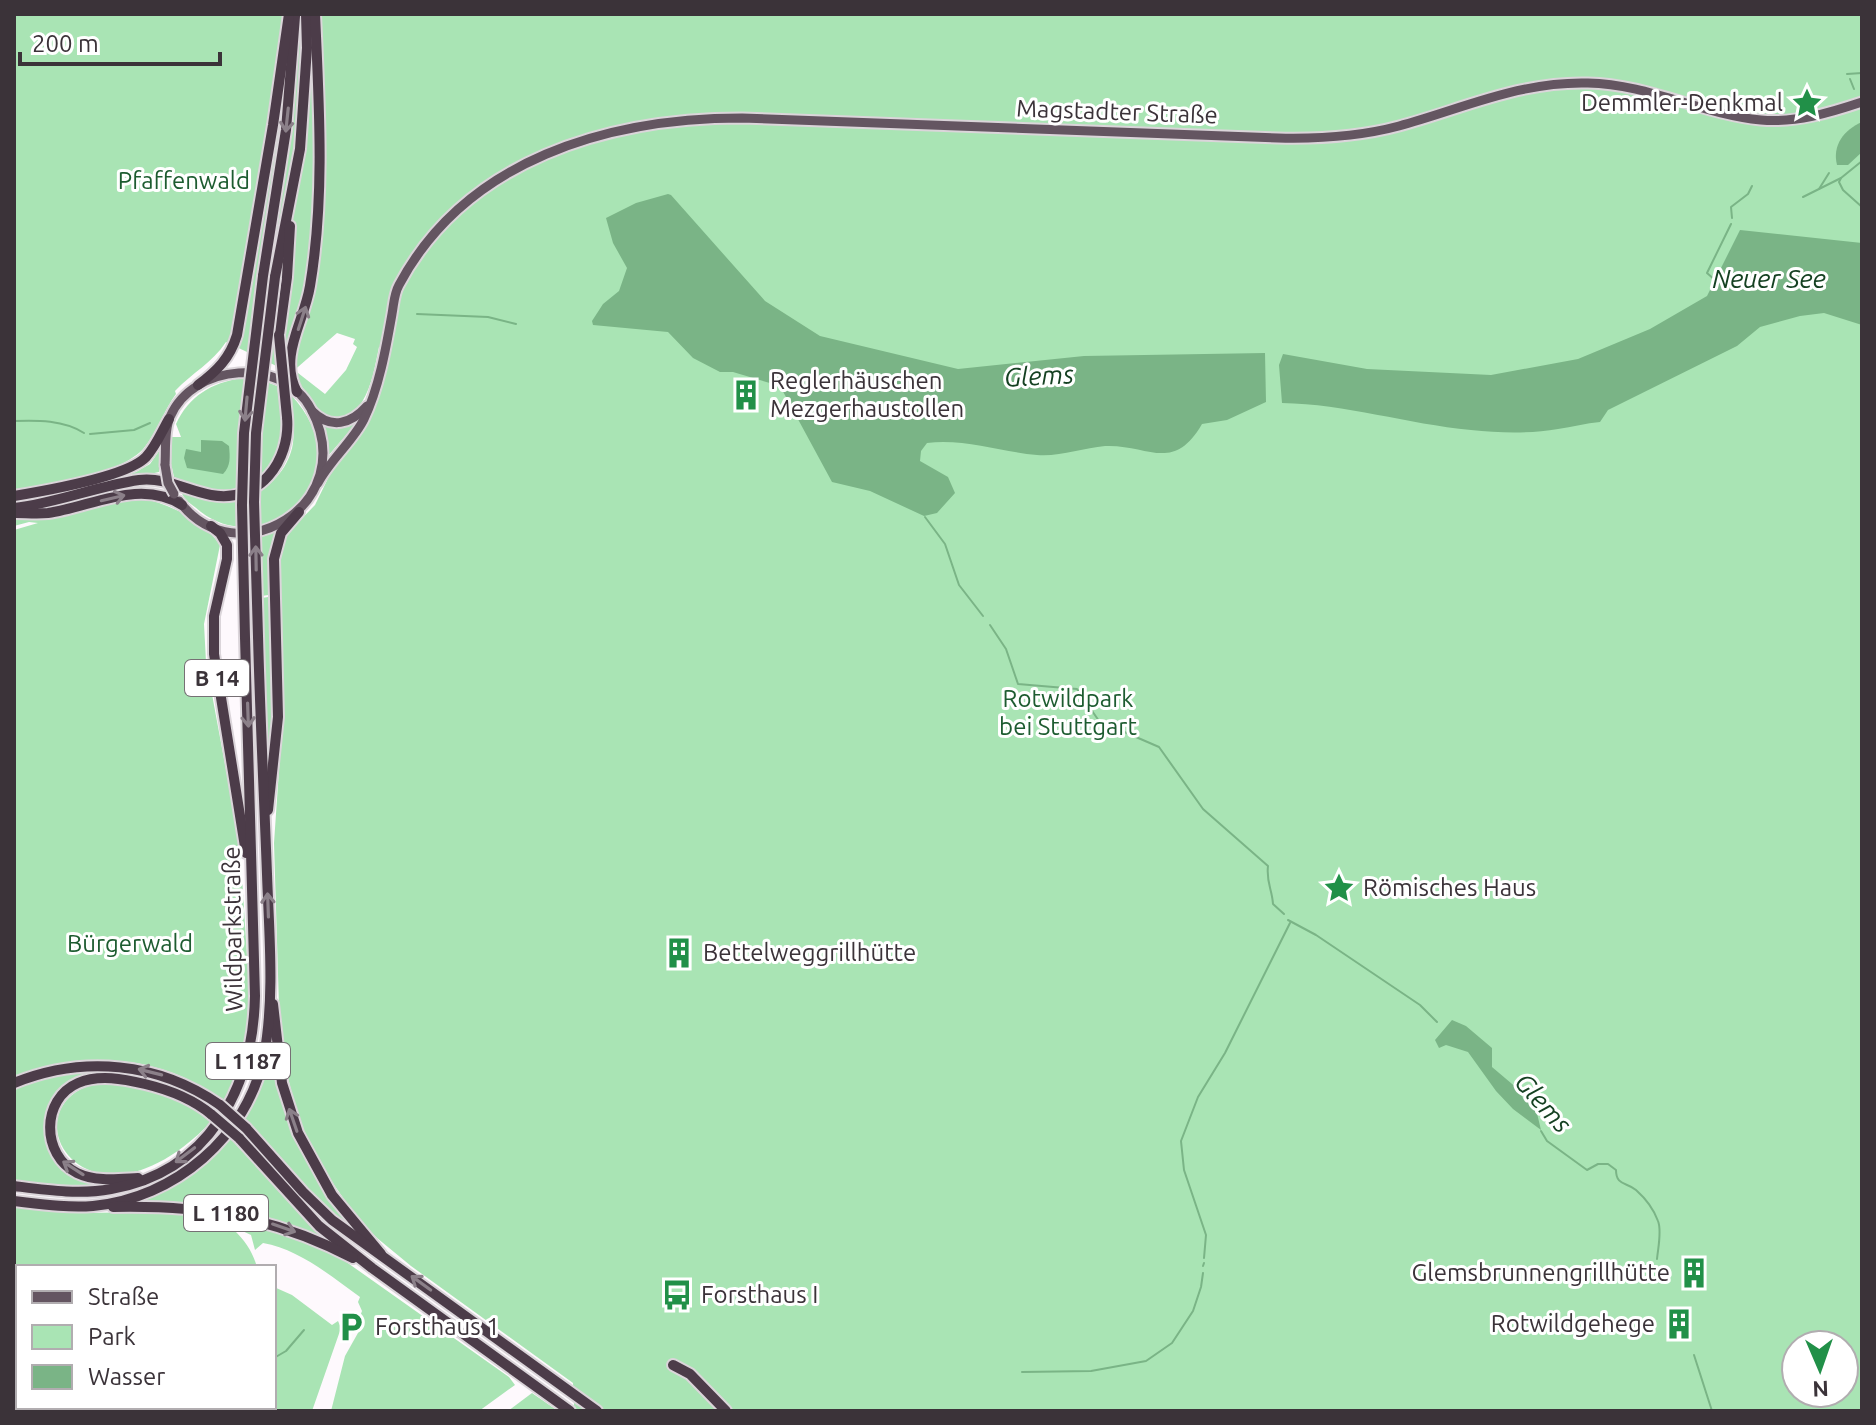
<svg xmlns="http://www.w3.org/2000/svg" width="1876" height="1425" font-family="Ubuntu,sans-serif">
  <rect width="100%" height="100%" fill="#fef9fd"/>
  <!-- green -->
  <g fill="#a9e4b4" fill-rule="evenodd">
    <path d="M14 14H1862V1411H570L574 1405 573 1383 411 1266 377 1238 355 1215 314 1156 295 1107 285 1065 279 1007 274 843 284 697 279 593 280 554 285 536 315 505 336 462 368 421 380 389 389 351 379 347C375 366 372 386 362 402 339 444 306 399 294 375L298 373 325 394 346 370 357 347 353 344 355 339 337 333 291 373 226 342C212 363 192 373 175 391L176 394C164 410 157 432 144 448 122 474 48 486 14 491ZM1796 1345H1844V1393H1796Z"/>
    <path d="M242 378 262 380 277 386C279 403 283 420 281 436 278 466 253 491 222 490 206 489 189 483 174 477L172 468 169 466 171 437H181L176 424C189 396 211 383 242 378Z"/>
    <path d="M290 394C365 470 270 564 201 512 193 505 184 501 181 491 194 496 208 501 223 502 256 502 288 476 293 443 295 426 292 410 290 394Z"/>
    <polygon points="359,420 328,456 324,425 341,427"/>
    <polygon points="159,451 161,452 159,472 14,503 136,472 150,464"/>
    <path d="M142 498C171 505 203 520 220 545L204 624 206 662 240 845 249 988 246 1039 237 1074 225 1100C212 1095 197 1084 183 1077 127 1053 69 1056 14 1078V530L38 523 29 522 14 526V516L63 513 65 516 120 500Z"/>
    <polygon points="276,528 269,562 268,595 262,596 260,534"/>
    <path d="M268 597C274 653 275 710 268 766L262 598Z"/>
    <path d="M272 1037C280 1119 305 1171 360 1234L358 1235 317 1198 244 1117 264 1077Z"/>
    <path d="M114 1071C151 1077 183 1087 214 1108 205 1105 193 1096 182 1091 157 1079 126 1071 98 1073 52 1075 28 1129 58 1164 69 1178 87 1180 100 1186L71 1188 14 1182V1090C46 1076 79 1070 114 1071Z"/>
    <path d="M103 1082C144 1086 178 1098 212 1121 84 1254 0 1100 103 1082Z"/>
    <polygon points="230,1138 312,1227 329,1241 312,1234 130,1203 203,1164"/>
    <path d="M14 1207C37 1209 59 1212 82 1213 128 1213 172 1208 217 1218V1221L233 1224 234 1230C245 1241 252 1250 257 1267H18V1407H274V1287L292 1295 332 1325 338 1321 341 1328 312 1411H14Z"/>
    <path d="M236 1224 262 1227 295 1236 335 1254 509 1377 515 1385 479 1411H331L345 1356 363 1324 359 1319 362 1311 358 1302 360 1297C332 1277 299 1249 263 1243L255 1250 251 1235 236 1228Z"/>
    <polygon points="532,1393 558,1411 508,1411"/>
  </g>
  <!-- water -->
  <g fill="#7ab486">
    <path d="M1862 122V152L1848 165H1837C1832 145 1844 130 1862 122Z"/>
    <path d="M668 194 671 195 765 301 820 336 958 369 1084 356 1265 353 1266 402 1227 420 1202 424C1173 474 1148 444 1105 446 1083 448 1059 457 1037 455 1002 452 963 438 927 443L921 451 920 461 948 477 955 493 937 513 924 516 870 491 832 482 780 386 733 372H720L693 358 668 332 593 325 592 321 603 304 619 291 627 268 613 243 606 218 636 203Z"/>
    <path d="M1740 230 1862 243V325L1824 313 1800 316 1760 327 1737 346 1608 410 1600 422C1586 423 1572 427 1558 429 1530 434 1499 433 1471 430 1407 424 1346 404 1282 403L1279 365 1283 354 1367 369 1491 375 1578 359 1650 329 1707 296Z"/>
    <path d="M201 440 222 441 229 446C230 457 231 466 223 474L187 468 184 458 186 449 201 452Z"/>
    <polygon points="1452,1020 1466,1026 1492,1048 1492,1067 1518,1089 1524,1100 1535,1105 1541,1130 1513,1109 1496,1091 1468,1052 1446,1045 1439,1048 1435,1040"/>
  </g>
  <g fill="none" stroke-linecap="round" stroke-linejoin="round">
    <!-- stream -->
    <g stroke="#7ab486" stroke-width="2">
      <polyline points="1847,74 1862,73"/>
      <polyline points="1850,79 1854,89"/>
      <polyline points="1841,178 1839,182 1843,190 1862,207"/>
      <polyline points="1819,189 1829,173"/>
      <polyline points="1803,197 1841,178 1862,161"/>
      <polyline points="1732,218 1731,207 1748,194 1752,186"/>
      <polyline points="1715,280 1707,273 1731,224"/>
      <polyline points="417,314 488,317 516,324"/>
      <path d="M14 421C37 420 64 420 84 433"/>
      <polyline points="90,434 134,430 150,423"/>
      <polyline points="925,517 945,544 959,585 983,616"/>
      <path d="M990 625 1006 649 1018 684 1077 689 1099 721 1159 747 1203 809 1268 866C1266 882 1272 889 1273 904L1284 914"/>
      <polyline points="1288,920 1316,935 1420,1005 1437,1022"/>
      <path d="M1541 1131 1547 1141 1587 1170 1598 1164H1608L1616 1170C1616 1186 1627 1182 1636 1190 1645 1198 1654 1210 1658 1221 1662 1231 1658 1248 1657 1259"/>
      <polyline points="1204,1258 1206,1235 1184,1170 1181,1141 1198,1097 1225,1053 1290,923"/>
      <polyline points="1203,1266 1204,1263"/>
      <polyline points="274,1331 275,1357"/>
      <polyline points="1694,1355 1712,1411"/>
      <polyline points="274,1358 286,1351 304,1330"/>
      <polyline points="1022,1372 1091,1371 1146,1361 1172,1343 1193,1311 1201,1287 1203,1273"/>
      <polyline points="59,1411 65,1407"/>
    </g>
    <!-- major casing -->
    <g stroke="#dbd5da" stroke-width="13">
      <g id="major">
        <path d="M312 411C331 430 351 424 367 406"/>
        <path d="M165 465C166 450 164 431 170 417 193 363 283 356 311 409 362 505 236 578 179 501"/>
        <path d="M318 483C330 460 354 440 364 419 379 388 386 348 392 314 394 303 394 294 399 285 466 159 609 118 742 118L1278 138C1319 139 1358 137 1399 126 1462 109 1520 81 1588 83 1648 84 1701 114 1761 120 1796 123 1829 113 1862 102"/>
      </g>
    </g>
    <!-- highway casing -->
    <g stroke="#dbd5da" stroke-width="14">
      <g id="highway">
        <polyline points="263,276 286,130 295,16"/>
        <polyline points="275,277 300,149 307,48 306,14"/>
        <polyline points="279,335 287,277 290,226"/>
        <path d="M198 385C217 371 230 358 237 335L273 125 289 14"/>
        <path d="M297 392C278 356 304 323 310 286 325 197 319 104 315 14"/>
        <path d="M14 496C44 491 127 477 146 457 156 446 162 431 169 419"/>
        <path d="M14 508C57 503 97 486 139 480 165 477 186 490 211 495 259 504 291 461 287 417"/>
        <path d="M16 513C26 513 37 514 48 513 91 507 140 478 182 505"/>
        <polyline points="211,526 220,533 227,545 227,559 214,616 214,654 246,853"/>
        <polyline points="268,810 278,717 274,559 281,533 299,512"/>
        <polyline points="273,1004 282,1083 298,1133 332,1195 381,1254"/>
        <path d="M14 1083C83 1055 158 1062 220 1105"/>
        <polyline points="246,1128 303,1192 332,1220 597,1411"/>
        <polyline points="239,1138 319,1226 372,1268 570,1411"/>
        <path d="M138 1178C118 1179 96 1182 77 1173 41 1155 41 1099 78 1083 99 1074 124 1079 145 1084 170 1090 193 1099 212 1115"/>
        <path d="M14 1186C46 1190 79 1195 111 1189 209 1172 253 1088 255 996L245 637"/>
        <path d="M14 1201C40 1204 67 1208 93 1206 175 1198 247 1137 264 1056 275 997 269 933 267 874 264 794 260 715 258 636"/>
        <path d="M113 1207C202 1205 274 1217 353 1258"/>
        <polyline points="673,1365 690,1374 726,1411"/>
      </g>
    </g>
    <!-- major -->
    <use href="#major" stroke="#645561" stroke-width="9"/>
    <!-- highway -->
    <use href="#highway" stroke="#4c3c49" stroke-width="10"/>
    <!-- major-bridge casing -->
    <g stroke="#dbd5da" stroke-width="13" stroke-linecap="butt">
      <polyline id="major-bridge" points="165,465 168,483 174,494"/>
    </g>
    <!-- highway-bridge casing -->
    <g stroke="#dbd5da" stroke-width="14" stroke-linecap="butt">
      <g id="highway-bridge">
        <polyline points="279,335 287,417"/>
        <polyline points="258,636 254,502 256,433 275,277"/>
        <polyline points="245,637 242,505 244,433 263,276"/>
        <polyline points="220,1105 246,1128"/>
        <polyline points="212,1115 239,1138"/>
      </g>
    </g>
    <!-- major-bridge -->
    <use href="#major-bridge" stroke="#645561" stroke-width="9"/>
    <!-- highway-bridge -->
    <use href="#highway-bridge" stroke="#4c3c49" stroke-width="10"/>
  </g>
  <!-- one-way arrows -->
  <defs><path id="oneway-shaft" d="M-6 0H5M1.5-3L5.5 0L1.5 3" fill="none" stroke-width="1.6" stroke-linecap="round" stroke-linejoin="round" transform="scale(2)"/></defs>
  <g stroke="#8b8089">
    <use href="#oneway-shaft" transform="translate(287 120) rotate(96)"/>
    <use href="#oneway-shaft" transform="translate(302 318) rotate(-72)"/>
    <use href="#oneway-shaft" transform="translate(246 409) rotate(95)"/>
    <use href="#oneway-shaft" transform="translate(113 498) rotate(-13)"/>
    <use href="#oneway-shaft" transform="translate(256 558) rotate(-91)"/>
    <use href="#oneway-shaft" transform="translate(248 715) rotate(88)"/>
    <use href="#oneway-shaft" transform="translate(268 905) rotate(-92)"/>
    <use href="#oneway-shaft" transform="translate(150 1072) rotate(-166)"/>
    <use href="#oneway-shaft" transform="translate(293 1120) rotate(-109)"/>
    <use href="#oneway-shaft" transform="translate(185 1155) rotate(143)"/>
    <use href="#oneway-shaft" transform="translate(73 1168) rotate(-147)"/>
    <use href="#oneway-shaft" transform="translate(284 1228) rotate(19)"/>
    <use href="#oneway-shaft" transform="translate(421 1283) rotate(-144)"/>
  </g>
  <!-- icons -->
  <defs>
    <g id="sight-bare" transform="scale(2.4)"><path d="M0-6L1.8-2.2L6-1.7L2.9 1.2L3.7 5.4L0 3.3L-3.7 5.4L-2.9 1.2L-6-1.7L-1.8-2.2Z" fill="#219048" stroke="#fff" stroke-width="2.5" paint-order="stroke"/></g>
    <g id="building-bare" transform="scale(2.4)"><path d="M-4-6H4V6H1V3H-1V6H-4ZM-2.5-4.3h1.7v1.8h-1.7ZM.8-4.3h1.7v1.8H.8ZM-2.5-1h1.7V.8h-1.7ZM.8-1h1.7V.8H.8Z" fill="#219048" stroke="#fff" stroke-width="2.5" paint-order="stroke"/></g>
    <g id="bus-bare" transform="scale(2.4)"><path d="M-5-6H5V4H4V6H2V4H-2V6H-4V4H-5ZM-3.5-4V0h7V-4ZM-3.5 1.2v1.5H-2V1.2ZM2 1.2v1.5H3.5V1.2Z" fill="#219048" stroke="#fff" stroke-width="2.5" paint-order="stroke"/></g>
    <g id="parking-bare" transform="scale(2.4)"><path d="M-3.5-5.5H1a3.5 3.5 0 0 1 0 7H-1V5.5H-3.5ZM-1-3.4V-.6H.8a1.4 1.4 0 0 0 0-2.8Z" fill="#219048" stroke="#fff" stroke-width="2.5" paint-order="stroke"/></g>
  </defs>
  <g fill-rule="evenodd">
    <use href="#sight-bare" x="1807" y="103"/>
    <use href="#building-bare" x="746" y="395"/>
    <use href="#sight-bare" x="1339" y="888"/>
    <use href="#building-bare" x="679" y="953"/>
    <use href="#building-bare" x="1694" y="1273"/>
    <use href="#bus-bare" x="677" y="1295"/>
    <use href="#building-bare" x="1679" y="1324"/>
    <use href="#parking-bare" x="351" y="1327"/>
  </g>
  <g text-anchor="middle" stroke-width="6" stroke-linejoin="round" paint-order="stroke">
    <!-- shield labels -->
    <g fill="#fff" stroke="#767074" stroke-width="2">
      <rect x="185" y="660" width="64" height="36" rx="6"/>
      <rect x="206" y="1043" width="84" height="36" rx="6"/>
      <rect x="184" y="1195" width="84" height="36" rx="6"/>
    </g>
    <g font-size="22" font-weight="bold" fill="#3b3339">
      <text x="217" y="686">B 14</text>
      <text x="248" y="1069">L 1187</text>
      <text x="226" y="1221">L 1180</text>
    </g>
    <!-- poi labels -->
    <g font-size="24" fill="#3b3339" stroke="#fff" text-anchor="start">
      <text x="1783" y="111" text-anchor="end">Demmler-Denkmal</text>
      <text x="770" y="389">Reglerhäuschen<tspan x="770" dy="28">Mezgerhaustollen</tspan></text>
      <text x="1363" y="896">Römisches Haus</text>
      <text x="703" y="961">Bettelweggrillhütte</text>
      <text x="1670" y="1281" text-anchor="end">Glemsbrunnengrillhütte</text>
      <text x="701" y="1303">Forsthaus I</text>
      <text x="1655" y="1332" text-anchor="end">Rotwildgehege</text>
      <text x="375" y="1335">Forsthaus 1</text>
    </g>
    <!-- street labels -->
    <g font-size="24" fill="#3b3339" stroke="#fff">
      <text transform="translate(1117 112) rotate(2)" y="8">Magstadter Straße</text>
      <text transform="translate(233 929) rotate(-91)" y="8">Wildparkstraße</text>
    </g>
    <!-- park labels -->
    <g font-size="24" fill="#1d5c30" stroke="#fff">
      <text x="184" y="189">Pfaffenwald</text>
      <text x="1068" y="707">Rotwildpark<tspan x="1068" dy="28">bei Stuttgart</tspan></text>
      <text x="130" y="952">Bürgerwald</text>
    </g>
    <!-- water labels -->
    <g font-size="26" font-style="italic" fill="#154122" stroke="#fff">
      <text x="1769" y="288">Neuer See</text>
      <text transform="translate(1039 376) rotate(-3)" y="9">Glems</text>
      <text transform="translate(1543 1103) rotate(48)" y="9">Glems</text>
    </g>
  </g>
  <!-- border -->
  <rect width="1876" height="1425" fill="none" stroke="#3b3339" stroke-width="32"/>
  <!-- legend -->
  <rect x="16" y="1265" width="260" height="144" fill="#ffffff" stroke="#b1adb0" stroke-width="2"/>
  <rect x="32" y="1291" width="40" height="12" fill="#645561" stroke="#b1adb0" stroke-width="2"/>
  <text x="88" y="1305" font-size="24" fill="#3b3339">Straße</text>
  <rect x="32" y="1325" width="40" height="24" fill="#a9e4b4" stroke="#b1adb0" stroke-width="2"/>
  <text x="88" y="1345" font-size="24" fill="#3b3339">Park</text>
  <rect x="32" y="1365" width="40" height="24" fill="#7ab486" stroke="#b1adb0" stroke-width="2"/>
  <text x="88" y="1385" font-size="24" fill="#3b3339">Wasser</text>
  <!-- north arrow -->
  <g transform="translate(1820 1369) rotate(178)"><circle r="38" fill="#ffffff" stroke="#b1adb0" stroke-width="2"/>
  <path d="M0-6L14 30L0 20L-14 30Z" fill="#219048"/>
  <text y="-12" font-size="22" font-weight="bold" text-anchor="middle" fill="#3b3339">N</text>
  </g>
  <!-- scale -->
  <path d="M20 52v12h200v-12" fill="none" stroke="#3b3339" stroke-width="4"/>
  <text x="32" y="52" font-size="24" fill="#3b3339" stroke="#ffffff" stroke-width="6" paint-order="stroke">200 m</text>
</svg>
